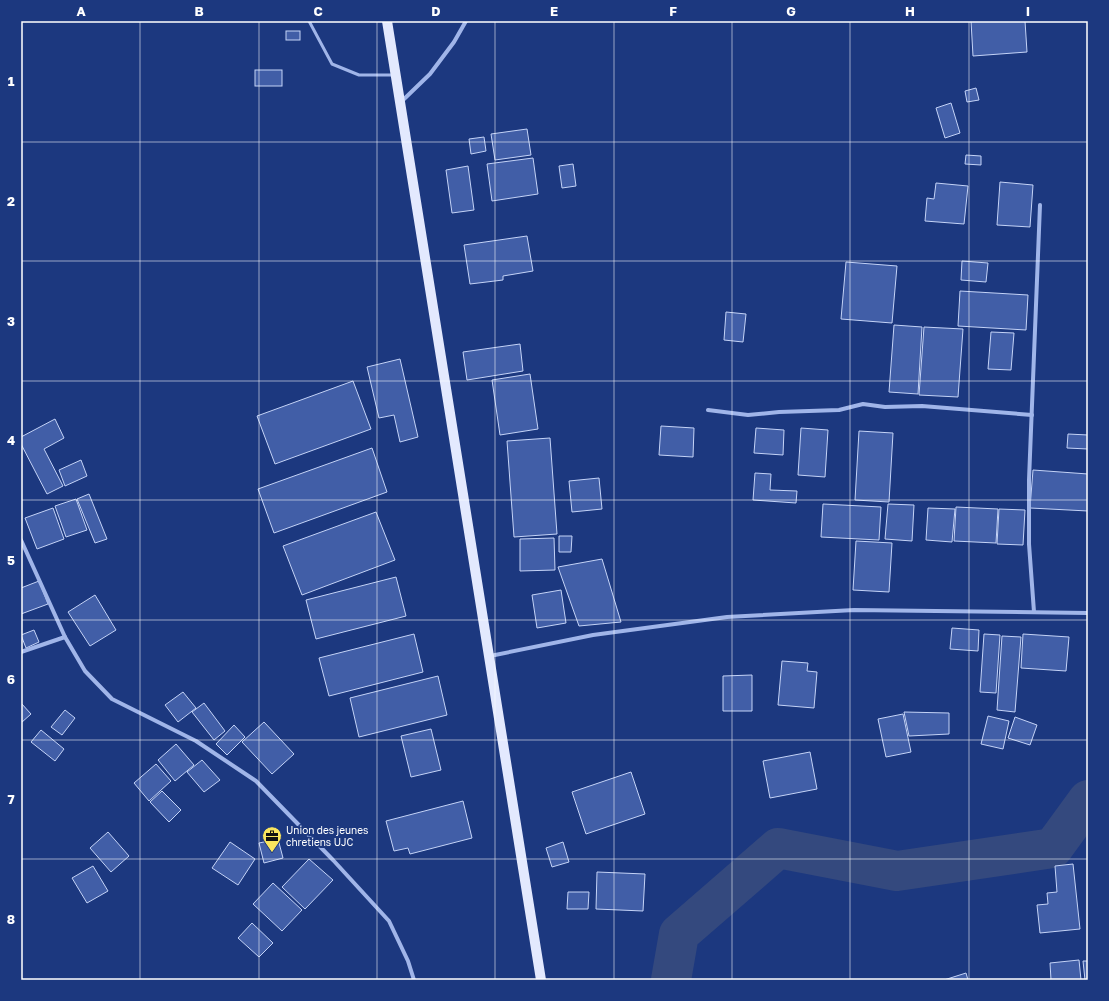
<svg xmlns="http://www.w3.org/2000/svg" width="1109" height="1001" font-family="'Golos Text',sans-serif">
  <rect width="100%" height="100%" fill="#1c387f"/>
  <g fill="none" stroke-linecap="round" stroke-linejoin="round">
    <!-- river -->
    <polyline stroke="#34497e" stroke-width="40" points="671,980 679,934 778,848 897,871 1053,848 1088,800"/>
  </g>
  <!-- building -->
  <g fill="#415ea7" stroke="#c4d3f7">
    <polygon points="971,21 1025,21 1027,52 973,56"/>
    <rect x="286" y="31" width="14" height="9"/>
    <rect x="255" y="70" width="27" height="16"/>
    <polygon points="976,88 979,100 967,102 965,91"/>
    <polygon points="951,103 960,133 945,138 936,108"/>
    <polygon points="527,129 531,155 495,160 491,134"/>
    <polygon points="484,137 486,151 471,154 469,139"/>
    <polygon points="966,155 981,156 981,165 965,164"/>
    <polygon points="533,158 538,194 492,201 487,164"/>
    <polygon points="573,164 576,186 562,188 559,166"/>
    <polygon points="468,166 474,210 452,213 446,170"/>
    <polygon points="1000,182 1033,185 1030,227 997,225"/>
    <polygon points="936,183 968,186 964,224 925,221 927,198 934,199"/>
    <polygon points="527,236 533,271 503,276 503,280 470,284 464,245"/>
    <polygon points="962,261 988,263 986,282 961,280"/>
    <polygon points="846,262 897,266 892,323 841,319"/>
    <polygon points="960,291 1028,295 1026,330 958,326"/>
    <polygon points="726,312 746,314 743,342 724,340"/>
    <polygon points="894,325 922,327 918,394 889,392"/>
    <polygon points="924,327 963,329 958,397 919,395"/>
    <polygon points="991,332 1014,333 1011,370 988,369"/>
    <polygon points="520,344 523,371 467,380 463,352"/>
    <polygon points="400,359 418,437 400,442 394,415 379,418 367,367"/>
    <polygon points="530,374 538,429 500,435 492,380"/>
    <polygon points="353,381 371,429 275,464 257,416"/>
    <polygon points="55,419 64,438 44,449 63,486 47,494 21,444 21,437"/>
    <polygon points="661,426 694,428 693,457 659,455"/>
    <polygon points="756,428 784,430 783,455 754,453"/>
    <polygon points="801,428 828,430 825,477 798,475"/>
    <polygon points="859,431 893,433 889,502 855,500"/>
    <polygon points="1068,434 1088,435 1088,449 1067,448"/>
    <polygon points="550,438 557,534 514,537 507,441"/>
    <polygon points="372,448 387,492 274,533 258,489"/>
    <polygon points="81,460 87,476 65,486 59,470"/>
    <polygon points="1033,470 1088,474 1088,511 1030,508"/>
    <polygon points="755,473 771,474 770,490 797,491 796,503 753,500"/>
    <polygon points="599,478 602,509 572,512 569,481"/>
    <polygon points="89,494 107,539 95,543 77,499"/>
    <polygon points="76,499 87,530 66,537 55,506"/>
    <polygon points="823,504 881,507 879,540 821,537"/>
    <polygon points="888,504 914,505 912,541 885,539"/>
    <polygon points="956,507 998,509 996,543 954,541"/>
    <polygon points="53,508 64,539 37,549 25,518"/>
    <polygon points="928,508 955,509 952,542 926,540"/>
    <polygon points="999,509 1025,510 1023,545 997,544"/>
    <polygon points="376,512 395,560 302,595 283,546"/>
    <polygon points="559,536 572,536 571,552 559,552"/>
    <polygon points="554,538 555,570 520,571 520,539"/>
    <polygon points="856,541 892,543 889,592 853,590"/>
    <polygon points="602,559 621,622 579,626 558,567"/>
    <polygon points="396,577 406,616 316,639 306,600"/>
    <polygon points="39,581 48,604 21,614 21,588"/>
    <polygon points="561,590 566,623 537,628 532,595"/>
    <polygon points="95,595 116,630 90,646 68,612"/>
    <polygon points="952,628 979,630 978,651 950,649"/>
    <polygon points="34,630 39,642 26,648 21,635"/>
    <polygon points="414,634 423,672 329,696 319,658"/>
    <polygon points="984,634 1000,635 996,693 980,692"/>
    <polygon points="1023,634 1069,637 1066,671 1021,668"/>
    <polygon points="1002,636 1021,637 1015,712 997,710"/>
    <polygon points="782,661 808,663 807,671 817,672 814,708 778,705"/>
    <polygon points="752,675 752,711 723,711 723,676"/>
    <polygon points="438,676 447,715 359,737 350,698"/>
    <polygon points="183,692 196,708 178,722 165,705"/>
    <polygon points="21,703 31,714 21,723"/>
    <polygon points="204,703 225,731 214,740 192,712"/>
    <polygon points="65,710 75,718 62,735 51,727"/>
    <polygon points="904,712 949,713 949,734 909,736"/>
    <polygon points="903,714 911,752 886,757 878,719"/>
    <polygon points="988,716 1009,721 1003,749 981,744"/>
    <polygon points="1015,717 1037,725 1030,745 1008,738"/>
    <polygon points="264,722 294,754 272,774 242,742"/>
    <polygon points="234,725 245,737 227,755 216,744"/>
    <polygon points="431,729 441,770 411,777 401,736"/>
    <polygon points="41,730 64,749 55,761 31,742"/>
    <polygon points="176,744 194,765 175,781 158,760"/>
    <polygon points="810,752 817,789 770,798 763,761"/>
    <polygon points="202,760 220,780 204,792 187,772"/>
    <polygon points="156,764 171,781 149,801 134,783"/>
    <polygon points="631,772 645,814 586,834 572,792"/>
    <polygon points="162,791 181,810 169,822 150,802"/>
    <polygon points="463,801 472,838 410,854 408,848 394,851 386,821"/>
    <polygon points="108,832 129,856 111,872 90,848"/>
    <polygon points="278,839 283,858 264,863 259,843"/>
    <polygon points="230,842 255,859 238,885 212,868"/>
    <polygon points="563,842 569,862 552,867 546,848"/>
    <polygon points="309,859 333,880 305,909 282,887"/>
    <polygon points="1073,864 1080,929 1040,933 1037,905 1048,904 1047,893 1057,892 1055,866"/>
    <polygon points="93,866 108,891 87,903 72,878"/>
    <polygon points="597,872 645,874 643,911 596,909"/>
    <polygon points="273,883 302,910 282,931 253,904"/>
    <polygon points="568,892 589,892 588,909 567,909"/>
    <polygon points="252,923 273,943 259,957 238,938"/>
    <polygon points="1079,960 1081,980 1051,980 1050,963"/>
    <polygon points="1083,961 1088,961 1088,980 1085,980"/>
    <polygon points="966,973 968,980 944,980"/>
  </g>
  <g fill="none" stroke-linecap="round" stroke-linejoin="round">
    <!-- service -->
    <polyline stroke="#a0b5e9" stroke-width="3" points="309,21 332,64 359,75 394,75"/>
    <!-- minor -->
    <g stroke="#a0b5e9" stroke-width="4">
      <polyline points="402,101 430,74 454,42 466,21"/>
      <polyline points="708,410 748,415 779,412 839,410 863,404 885,407 922,406 1032,415"/>
      <polyline points="21,540 65,637 85,671 112,699 196,741 256,781 333,860 389,921 408,961 414,980"/>
      <polyline points="1034,612 1029,544 1029,480 1040,205"/>
      <polyline points="21,652 65,637"/>
      <polyline points="490,656 593,635 727,617 854,610 1088,613"/>
    </g>
    <!-- primary -->
    <polyline stroke="#e3e9fe" stroke-width="10" points="387,21 541,980"/>
  </g>
  <!-- grid -->
  <path fill="none" stroke="#fff" stroke-width="1" stroke-opacity="0.55" d="M140 21V980M259 21V980M377 21V980M495 21V980M614 21V980M732 21V980M850 21V980M969 21V980M21 142H1088M21 261H1088M21 381H1088M21 500H1088M21 620H1088M21 740H1088M21 859H1088"/>
  <!-- icons -->
  <defs>
    <g id="office-pin" transform="scale(1)"><path d="M0 17L-7.5 6A9.5 9.5 0 1 1 7.5 6Z" fill="#f9e55e" stroke="#1c387f"/><path d="M-6-3h4V-5.5h4V-3h4V5H-6ZM-1-4.5V-3h2v-1.5ZM-6 0V1H6V0Z" fill="#111"/></g>
  </defs>
  <g fill-rule="evenodd">
    <use href="#office-pin" x="272" y="836"/>
  </g>
  <g text-anchor="middle" stroke-width="4" stroke-linejoin="round" paint-order="stroke">
    <!-- poi labels -->
    <g font-size="10" fill="#fff" stroke="#1c387f" text-anchor="start">
      <text x="286" y="834">Union des jeunes<tspan x="286" dy="12">chretiens UJC</tspan></text>
    </g>
  </g>
  <!-- border -->
  <rect width="1109" height="1001" fill="none" stroke="#1c387f" stroke-width="44"/>
  <rect x="22" y="22" width="1065" height="957" fill="none" stroke="#fff" stroke-width="1.5"/>
  <g font-size="13" text-anchor="middle" font-weight="bold" fill="#fff">
    <text x="81" y="16">A</text>
    <text x="199" y="16">B</text>
    <text x="318" y="16">C</text>
    <text x="436" y="16">D</text>
    <text x="554" y="16">E</text>
    <text x="673" y="16">F</text>
    <text x="791" y="16">G</text>
    <text x="910" y="16">H</text>
    <text x="1028" y="16">I</text>
    <text x="11" y="86">1</text>
    <text x="11" y="206">2</text>
    <text x="11" y="326">3</text>
    <text x="11" y="445">4</text>
    <text x="11" y="565">5</text>
    <text x="11" y="684">6</text>
    <text x="11" y="804">7</text>
    <text x="11" y="924">8</text>
  </g>
</svg>
